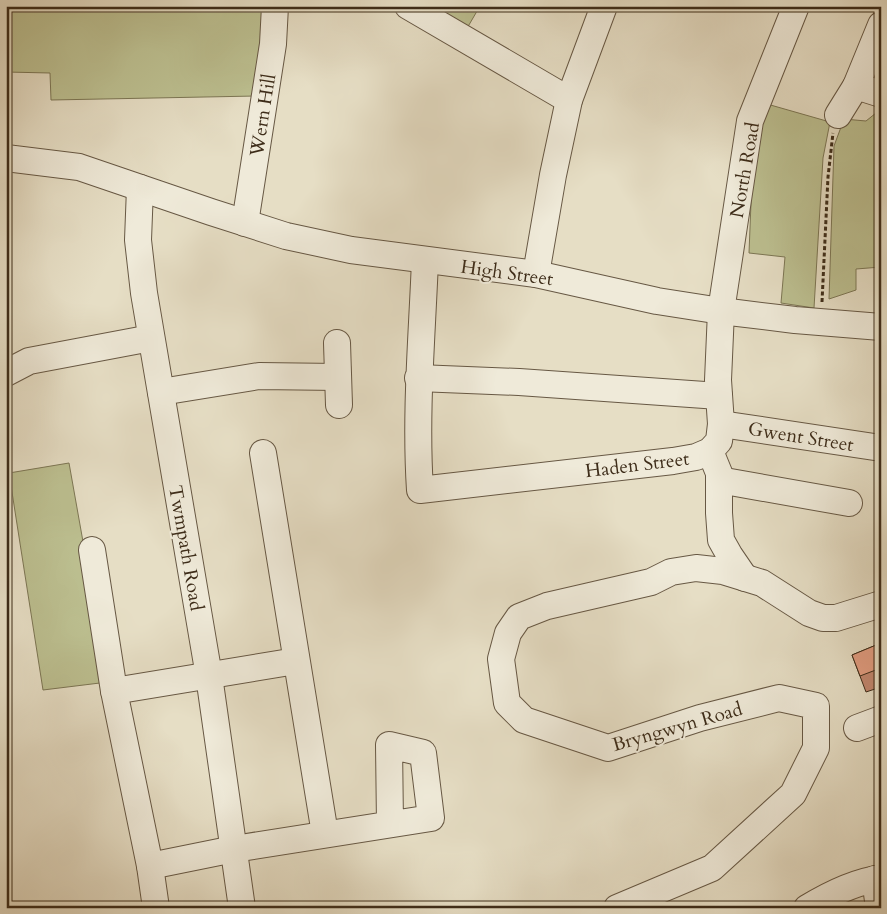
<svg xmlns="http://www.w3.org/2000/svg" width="887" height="914" font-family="Cardo,serif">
  <rect width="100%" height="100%" fill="#e6dec5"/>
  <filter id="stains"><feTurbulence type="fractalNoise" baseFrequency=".004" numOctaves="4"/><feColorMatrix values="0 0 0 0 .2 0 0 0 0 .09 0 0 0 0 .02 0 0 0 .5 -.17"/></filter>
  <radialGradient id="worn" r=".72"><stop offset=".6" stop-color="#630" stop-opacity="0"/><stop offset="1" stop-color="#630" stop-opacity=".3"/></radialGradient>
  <!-- green -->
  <g fill="#bcbf90" stroke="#7c7654">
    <polygon points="6,6 265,6 256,96 51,100 50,73 6,72"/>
    <polygon points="425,6 480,6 466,30"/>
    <polygon points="767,104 830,122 823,158 814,308 781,303 785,257 749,253 754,128"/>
    <polygon points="881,109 881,267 856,269 856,290 829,299 834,146 844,119 866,121"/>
    <polygon points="69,463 108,682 43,690 9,473"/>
  </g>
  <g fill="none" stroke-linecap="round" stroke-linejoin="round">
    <!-- minor casing -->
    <g stroke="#675844" stroke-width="28">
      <g id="minor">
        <polyline points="408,6 569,100"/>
        <polyline points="856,86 881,94"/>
        <polyline points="838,115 856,86 881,25"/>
        <polyline points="6,158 79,167 211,212 286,236 351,250 536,274 657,301 721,311 795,320 881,327"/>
        <polyline points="140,188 138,240 144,293 209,676 242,908"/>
        <polyline points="245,223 273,44 275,6"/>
        <path d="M425 260C422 337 415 413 420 490L673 461 696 457 710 451 719 441 721 424 718 380 721 311 750 121 796 6"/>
        <polyline points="536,274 553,175 569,100 604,6"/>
        <polyline points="337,343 339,405"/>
        <polyline points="6,373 29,361 151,338"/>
        <polyline points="418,378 519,382 719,396"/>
        <polyline points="161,392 259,376 338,377"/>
        <polyline points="721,424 881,448"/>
        <polyline points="710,451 719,473 719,513 721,540 730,556 745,578"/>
        <polyline points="263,453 325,834"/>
        <polyline points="719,480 849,503"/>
        <polyline points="92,550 114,691 150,866 156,908"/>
        <polyline points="114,691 296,661"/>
        <polyline points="857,728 881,719"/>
        <polyline points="150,866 234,849 431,818 423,753 389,745 390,824"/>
        <polyline points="875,879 879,908"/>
        <polyline points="617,908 712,868 793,794 816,748 816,706 779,698 700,718 608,748 524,720 507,703 501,659 508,633 519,617 547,606 651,582 671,572 696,568 723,571 762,583 809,613 823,618 836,618 881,604"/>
        <path d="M807 908C830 894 854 882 881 878"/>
      </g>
    </g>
    <!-- path -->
    <polyline stroke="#3d2c19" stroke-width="3" stroke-dasharray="4 2.5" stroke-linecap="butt" points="822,302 828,177 833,133"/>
    <!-- minor -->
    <use href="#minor" stroke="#efead9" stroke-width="26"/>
  </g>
  <!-- wall -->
  <polygon fill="#c2876f" stroke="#3d2c19" points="881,643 881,687 866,692 852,655"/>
  <!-- building -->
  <polygon fill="#e29d81" stroke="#3d2c19" points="881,643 881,668 860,676 852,655"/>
  <g text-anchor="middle" stroke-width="4" stroke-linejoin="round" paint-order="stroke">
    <!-- street labels -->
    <g font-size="19" fill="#3d2c19" stroke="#efead9">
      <text transform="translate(262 115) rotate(-81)" y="7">Wern Hill</text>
      <text transform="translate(744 170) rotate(-80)" y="7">North Road</text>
      <text transform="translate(507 272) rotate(8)" y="7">High Street</text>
      <text transform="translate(801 436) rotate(9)" y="7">Gwent Street</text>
      <text transform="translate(637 464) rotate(-7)" y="7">Haden Street</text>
      <text transform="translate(187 548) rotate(80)" y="7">Twmpath Road</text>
      <text transform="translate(677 726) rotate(-16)" y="7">Bryngwyn Road</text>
    </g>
  </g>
  <!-- margin -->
  <rect width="887" height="914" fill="none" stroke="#e6dec5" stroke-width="25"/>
  <rect x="8" y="8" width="872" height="899" fill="none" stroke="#3d2c19" stroke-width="2.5"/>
  <rect x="12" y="12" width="862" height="889" fill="none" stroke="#3d2c19"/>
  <rect width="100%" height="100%" filter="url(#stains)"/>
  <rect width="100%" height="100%" fill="url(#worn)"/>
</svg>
